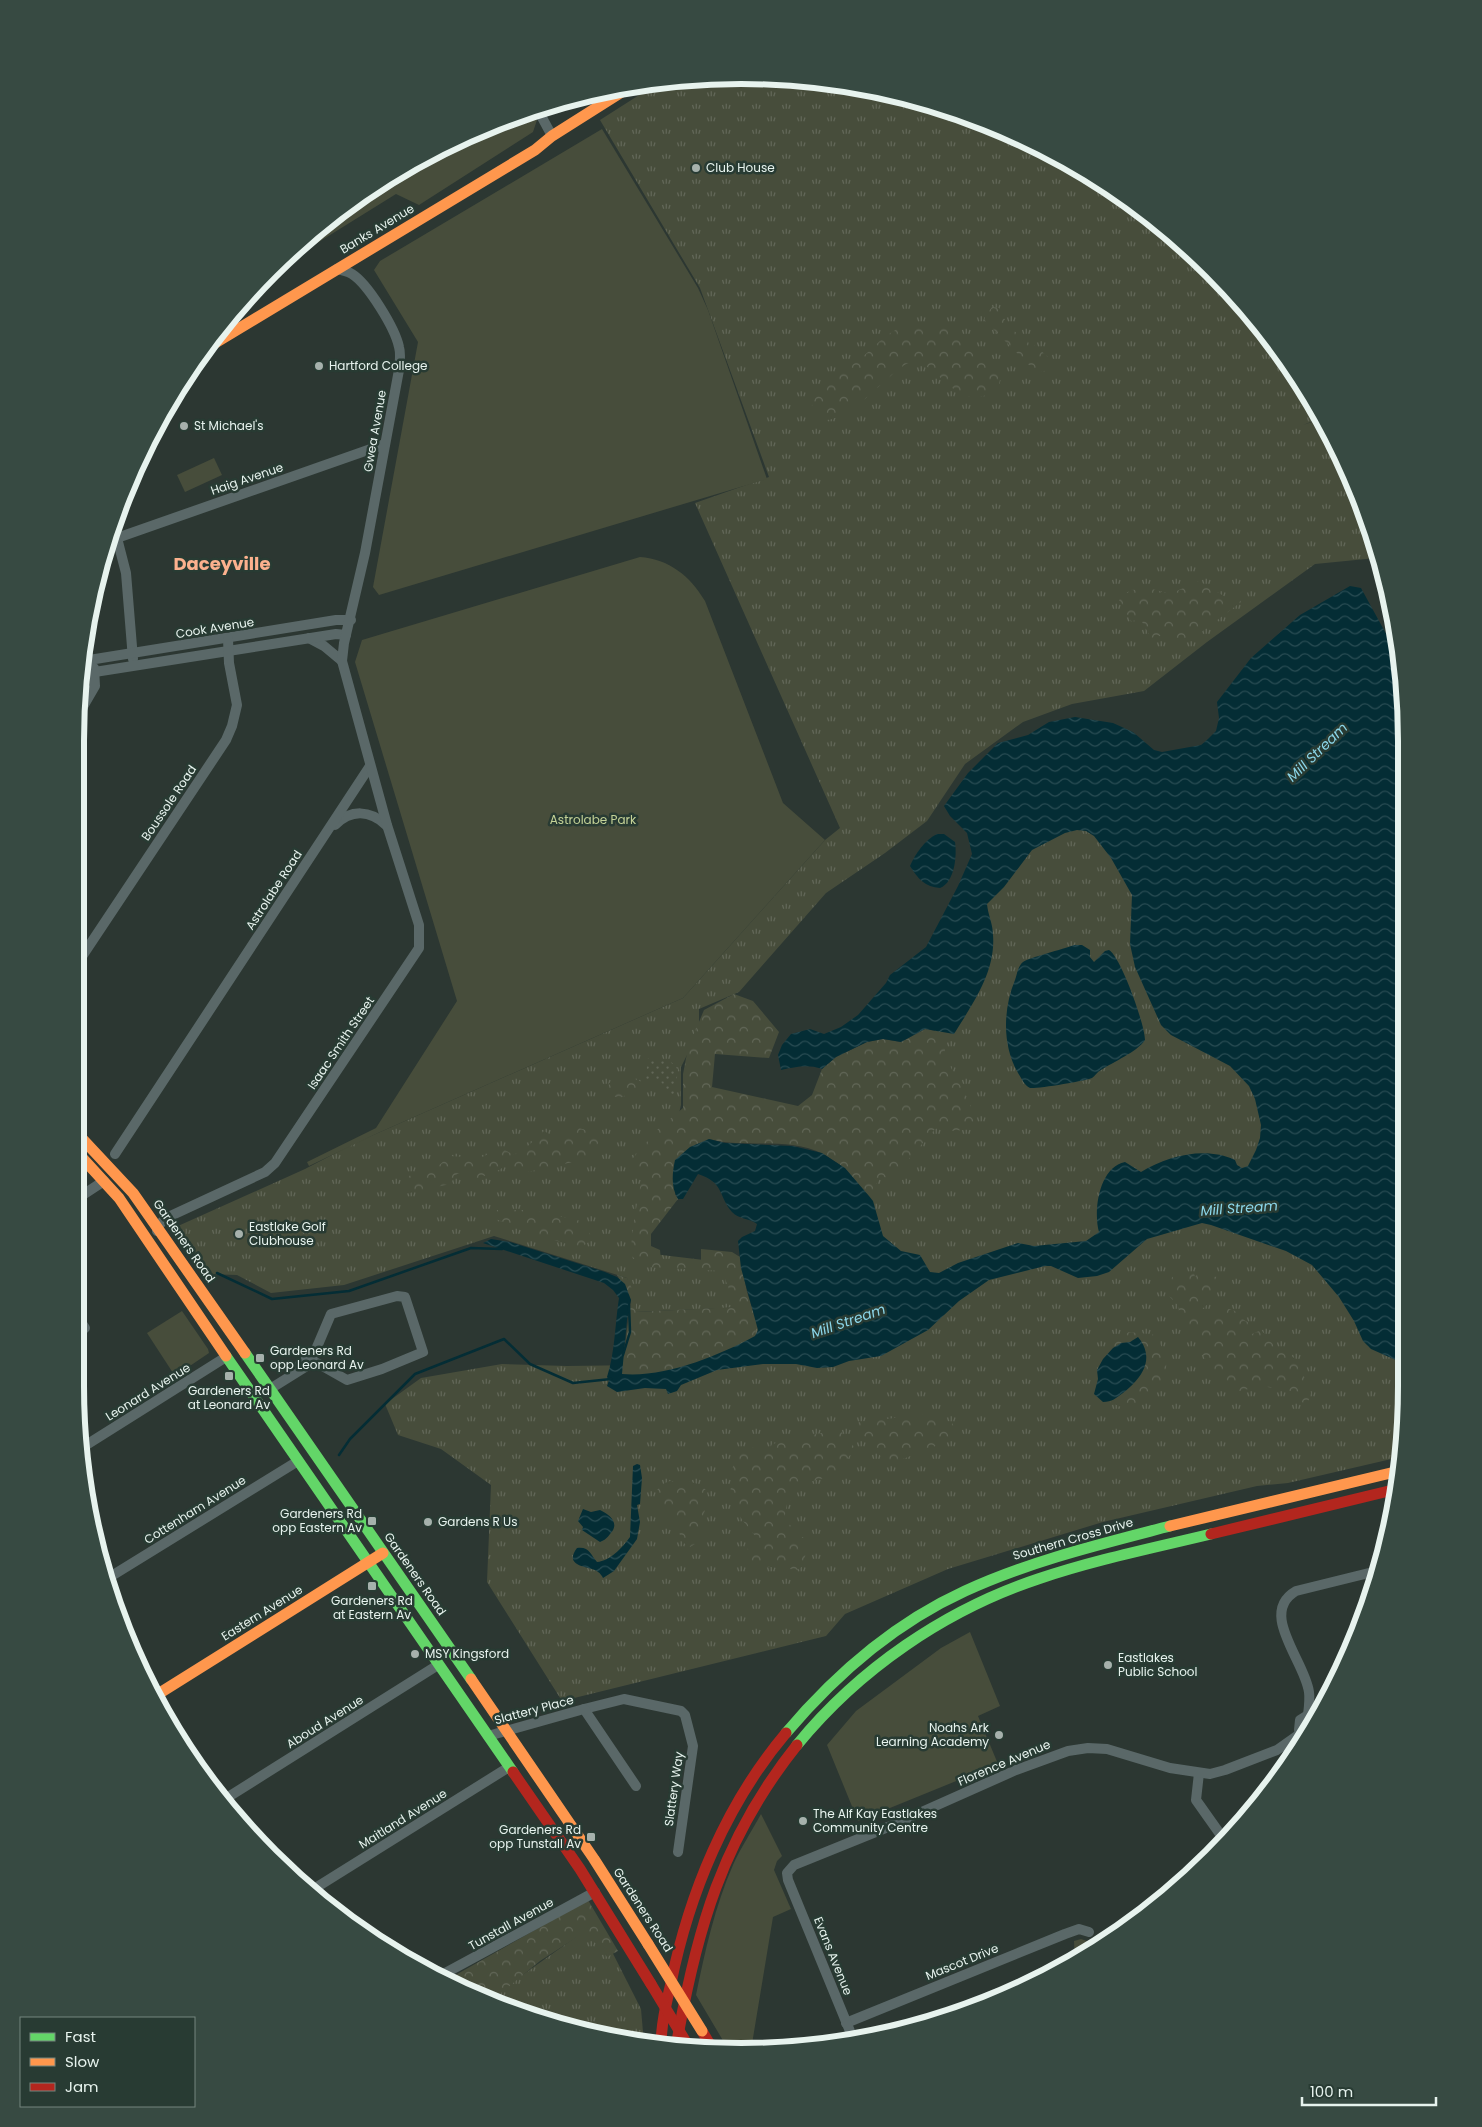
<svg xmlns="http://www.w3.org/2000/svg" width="1482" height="2127" font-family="Poppins,sans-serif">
  <defs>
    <pattern id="grass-tufts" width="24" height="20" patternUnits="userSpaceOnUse" patternTransform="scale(1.25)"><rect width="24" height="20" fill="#474d3b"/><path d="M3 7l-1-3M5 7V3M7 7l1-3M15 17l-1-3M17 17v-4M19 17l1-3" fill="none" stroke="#626758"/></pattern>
    <pattern id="forest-crowns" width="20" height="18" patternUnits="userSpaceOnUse" patternTransform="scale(1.25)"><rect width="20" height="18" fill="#474d3b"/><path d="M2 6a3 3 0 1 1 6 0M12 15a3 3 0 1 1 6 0" fill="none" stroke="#626758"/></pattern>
    <pattern id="garden-dots" width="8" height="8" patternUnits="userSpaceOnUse" patternTransform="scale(1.25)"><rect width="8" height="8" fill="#474d3b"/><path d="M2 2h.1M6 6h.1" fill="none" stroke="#626758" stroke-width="1.8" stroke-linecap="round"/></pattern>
    <pattern id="water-waves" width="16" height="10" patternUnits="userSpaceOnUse" patternTransform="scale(1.25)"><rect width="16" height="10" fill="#042d35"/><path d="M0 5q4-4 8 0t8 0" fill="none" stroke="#294c53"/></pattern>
  </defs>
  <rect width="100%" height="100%" fill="#2c3732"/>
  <!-- grass -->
  <g fill="url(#grass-tufts)">
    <polygon points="741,75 871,88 996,126 1111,187 1212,270 1270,336 1321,418 1303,425 1321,419 1338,446 1376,558 1315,564 1207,642 1144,691 1072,704 1023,722 965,764 927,821 885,853 826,893 739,992 699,1009 699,1031 681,1067 681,1105 645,1253 729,1263 746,1307 635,1312 627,1278 494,1236 344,1285 271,1293 237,1275 207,1274 176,1230 178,1226 305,1169 353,1144 683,998 825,840 840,828 695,503 769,477 700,288 600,120 658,83"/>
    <polygon points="1092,812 1407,1349 1407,1386 1400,1457 1288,1483 1257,1486 1103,1522 948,1569 845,1614 826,1636 562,1701 487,1582 491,1485 441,1449 398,1435 385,1404 421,1378 502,1364 567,1366 642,1365 721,1341 851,1206 924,1065 975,905 1018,851"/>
    <polygon points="597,1922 641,2009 644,2044 486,2001"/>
  </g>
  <!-- forest -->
  <g fill="url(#forest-crowns)">
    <path d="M992 307 999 308C1005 321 1011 333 1026 337L1029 344 1034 345 1054 362 1048 370 1037 373 984 320 986 315Z"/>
    <path d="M907 326 946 327 962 334 968 348 986 355 1000 372C1001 381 999 388 992 392 957 414 937 360 912 362 905 363 898 370 893 374 875 389 850 417 827 420L814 414 811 409C813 401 817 394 822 388 831 378 846 370 856 362 873 350 886 330 907 326Z"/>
    <polygon points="1199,581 1227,598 1238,595 1241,602 1200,633 1175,648 1169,634 1151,638 1141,620 1131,621 1119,600 1130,590 1152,589 1170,594"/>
    <path d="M734 994 753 1001 779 1032 769 1058 715 1054 712 1087 798 1106 812 1095 822 1069 836 1057 867 1042 883 1039 901 1042 925 1029 954 1034 946 1044 944 1055 969 1101 976 1129 951 1131 936 1128 892 1178 883 1177 878 1180 873 1194C860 1192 854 1178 845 1169 839 1164 830 1158 823 1154 789 1136 745 1149 709 1139L675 1194 678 1199 651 1234V1246L660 1250 661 1260 701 1263V1249L732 1252 740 1257 747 1292 757 1323 755 1336C718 1356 664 1378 621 1374L631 1300 617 1275 627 1278 636 1297V1312L736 1307 722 1271 646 1267 630 1255 634 1220 642 1177 627 1165 657 1130 683 1108V1074L688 1048 704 1010Z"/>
    <path d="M627 1076 640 1081 641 1087 635 1094 631 1089C625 1099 616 1101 608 1091L609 1083 620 1081Z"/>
    <path d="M568 1125 600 1134V1141L595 1148 582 1160 523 1173 505 1166C496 1173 488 1174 477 1179L471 1174H457L450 1184 405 1194 398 1186 409 1176 438 1166 450 1156 480 1158 501 1148 514 1155 529 1145 544 1131 558 1139 565 1138 562 1131Z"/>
    <path d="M497 1210H532L581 1221 593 1238 581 1248C552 1241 524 1228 495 1219Z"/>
    <path d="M1180 1271 1194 1273 1195 1277 1197 1274 1217 1277 1220 1280C1219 1297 1209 1303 1196 1314L1201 1325 1222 1304 1226 1308 1235 1311 1244 1320 1251 1324 1250 1332 1252 1334 1261 1330 1273 1343 1297 1360 1311 1393 1307 1405 1300 1401 1291 1391 1262 1386 1235 1392 1217 1378V1373L1204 1357 1194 1334 1181 1324 1178 1305 1168 1295 1164 1284Z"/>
    <path d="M1129 1332 1156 1335C1174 1371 1167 1372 1146 1403L1123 1408 1110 1402 1139 1380 1145 1365 1134 1338 1130 1342 1121 1343 1113 1348 1109 1342Z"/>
    <polygon points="930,1414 952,1423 957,1432 943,1443 888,1465 856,1426 859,1422"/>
    <path d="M839 1429 855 1448 836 1475 805 1483 787 1504 784 1520 797 1531 799 1537H805L808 1543 803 1566 797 1570 783 1568 744 1565 742 1557 756 1537C744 1522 728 1505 731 1485L736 1481 732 1475C731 1464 740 1450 752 1448 757 1447 763 1450 769 1450L772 1444Z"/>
    <path d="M670 1481C684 1481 697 1480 707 1491L708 1502 703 1516 700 1541 690 1547 682 1542C676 1522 676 1512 654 1506 656 1493 655 1486 670 1481Z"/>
    <polygon points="588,1900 618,1951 607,1957 597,1944 588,1938 577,1937 540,1961 490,2002 445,1981"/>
  </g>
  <!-- park -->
  <g fill="#474d3b">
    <polygon points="532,112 537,120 533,132 419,205 396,194 293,258 283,266 275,279 255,290 270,270 371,187 486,126"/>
    <polygon points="602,129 698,288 708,310 767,479 379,595 373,587 418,342 374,270 380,261"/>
    <polygon points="214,458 222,475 185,492 177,475"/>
    <path d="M640 557C669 559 690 576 705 601L783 803 825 840 683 998 378 1133 309 1166 307 1162 376 1128 457 1001 355 662 362 640Z"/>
    <polygon points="182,1311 208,1349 209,1353 175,1376 147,1333"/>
    <polygon points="970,1632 1000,1706 978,1716 998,1764 858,1821 827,1745 856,1711 941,1648"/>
    <path d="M761 1814 782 1856 777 1861 774 1870 791 1909 773 1917 751 2050 728 2049 696 1995C705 1951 715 1906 733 1865 741 1847 752 1831 761 1814Z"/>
    <polygon points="1105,1937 1112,1939 1075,1961 1074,1941 1081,1939 1090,1942 1097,1938 1100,1941"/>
  </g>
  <!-- garden -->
  <polygon fill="url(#garden-dots)" points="648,1058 671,1062 678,1068 675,1096 665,1094 664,1085 659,1080 646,1079"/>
  <!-- water -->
  <g fill="url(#water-waves)">
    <path d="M1350 586 1361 588 1396 652H1398L1407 741V1365L1371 1349 1363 1341 1354 1321 1339 1297 1312 1265 1286 1251 1211 1225 1202 1223 1147 1239 1109 1272 1097 1276 1078 1278 1051 1266H1045L989 1280 959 1301 928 1330 881 1356 849 1361 833 1367 817 1368 796 1364H763L717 1370 681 1385 677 1391 668 1394 666 1389 645 1388 617 1392 607 1386 609 1380 607 1377C615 1353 615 1323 619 1298L613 1290 604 1283 483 1243 491 1239 510 1242 605 1272 617 1277 625 1284 631 1300 627 1320 622 1374C664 1378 718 1356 755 1336L758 1330 741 1268 738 1241 742 1237 755 1231 757 1224C749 1218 738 1219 732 1212 718 1196 725 1183 698 1174L683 1199H678C671 1188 672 1174 675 1160L690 1147 709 1139 725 1143 793 1146 822 1153 845 1168 869 1196 873 1201 883 1236 901 1251 920 1255 930 1272 939 1273 958 1263 1018 1243 1034 1246 1086 1241 1099 1232C1093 1211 1099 1167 1125 1162L1141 1172C1168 1156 1205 1146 1235 1160L1237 1165 1242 1168 1248 1166 1256 1150 1260 1138 1261 1125 1255 1099 1249 1086 1230 1066 1171 1035 1161 1025 1135 967 1130 944 1132 895 1111 858 1094 836 1086 831 1077 830 1065 833 1032 850 1004 887 987 904C988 915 993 924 993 935 996 972 972 1005 954 1034L925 1029 901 1042 883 1039 867 1042 836 1057 822 1069C807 1064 796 1067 781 1070L778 1055 782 1045 791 1034 810 1029 824 1034 841 1027 858 1015 886 983 890 975 926 947 958 886 972 854 967 833 950 816 944 806 968 773 998 743 1028 735 1049 722 1075 717 1113 723 1133 732 1154 750 1162 752 1201 745 1208 739 1216 731 1219 718 1217 702 1251 658 1300 615Z"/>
    <path d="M937 834H944L955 842C957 855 955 882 940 888 925 887 918 879 910 866 915 854 925 840 937 834Z"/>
    <path d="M1074 945H1082L1090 950V957L1094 962 1105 951 1109 950C1121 957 1145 1025 1145 1040 1137 1052 1113 1062 1101 1070 1097 1072 1095 1076 1092 1078 1086 1081 1036 1089 1030 1088 1024 1085 1022 1079 1018 1073 1002 1045 1003 1009 1015 980 1017 974 1018 966 1023 962 1028 958 1064 949 1074 945Z"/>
    <path d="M1138 1337C1156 1359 1142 1378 1123 1393 1116 1398 1112 1402 1103 1402L1094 1394 1098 1379 1097 1370 1103 1359 1113 1348 1121 1343 1130 1342Z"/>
    <path d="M637 1464 640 1465 642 1478 640 1504 637 1505 640 1522 637 1539 614 1571 603 1578C602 1576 600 1573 598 1572 591 1566 562 1568 577 1548 589 1546 591 1555 597 1562 610 1561 622 1548 630 1537L633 1466Z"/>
    <path d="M583 1509 591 1512 600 1510C611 1515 620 1524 610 1534 607 1538 605 1540 600 1542L582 1530 583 1527 578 1521Z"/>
  </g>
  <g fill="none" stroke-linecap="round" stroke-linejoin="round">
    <!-- stream -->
    <g stroke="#042d35" stroke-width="2.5">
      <polyline points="217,1273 272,1299 349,1291 471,1248 502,1249"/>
      <polyline points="623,1355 630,1332 629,1305"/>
      <polyline points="339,1455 350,1439 415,1374 504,1339 530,1364 573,1383 611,1379"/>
    </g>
    <!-- street -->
    <g stroke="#5a6868" stroke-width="10">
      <polyline points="538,110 552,136"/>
      <polyline points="111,525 117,538 126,573 133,659"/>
      <polyline points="117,538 385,444"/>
      <polyline points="309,638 324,646 342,661"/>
      <polyline points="83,661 336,620 351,620"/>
      <polyline points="82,674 336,634 346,635"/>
      <polyline points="77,717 95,686 94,668"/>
      <path d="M335 825C351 809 370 810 386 825"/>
      <polyline points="75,967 226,740 232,726 237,705 229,663 228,639"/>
      <polyline points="115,1154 370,766"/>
      <polyline points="75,1200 104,1181"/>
      <path d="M157 1231 158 1226 166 1218 265 1172 275 1163 419 948V925L387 825 342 661 344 643 365 553 399 370C400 362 401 354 399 347 395 328 368 284 352 274 347 271 342 270 337 269"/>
      <polyline points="75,1313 85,1328"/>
      <polyline points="270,1389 310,1364 317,1363 347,1380 382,1369 423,1352 405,1297 397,1296 331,1314 314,1354 298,1366 296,1371"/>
      <polyline points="83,1447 226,1357"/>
      <polyline points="105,1580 298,1461"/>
      <polyline points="584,1709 624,1699 681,1711 685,1715 693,1746 678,1852"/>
      <path d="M1308 1715C1309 1707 1310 1699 1309 1692 1305 1661 1258 1613 1296 1591L1377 1571"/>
      <polyline points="1305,1735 1299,1730 1300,1720 1308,1715 1315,1718"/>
      <polyline points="488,1736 584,1709 636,1786"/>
      <polyline points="1199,1773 1196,1800 1225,1841"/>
      <polyline points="225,1799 438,1665"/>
      <polyline points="309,1892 509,1767"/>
      <polyline points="438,1977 595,1892"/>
      <polyline points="846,2023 1065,1934 1079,1929 1089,1932"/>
      <polyline points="854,2041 788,1880 787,1873 794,1865 888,1827 1016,1770 1068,1751 1088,1748 1107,1749 1170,1768 1210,1774 1225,1770 1277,1750 1301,1733"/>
    </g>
    <!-- fast -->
    <g stroke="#63d668" stroke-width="11">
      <polyline points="245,1353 471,1679"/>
      <polyline points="226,1356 513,1772"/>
      <path d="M786 1733C835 1675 895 1623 965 1591 1030 1561 1101 1544 1170 1526"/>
      <path d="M797 1745C859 1669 945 1610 1038 1579 1094 1560 1153 1548 1211 1534"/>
    </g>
    <!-- slow -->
    <g stroke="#ff974d" stroke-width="11">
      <polyline points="215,343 535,150 552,136 631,86"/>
      <polyline points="75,1131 133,1193 245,1353"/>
      <polyline points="75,1150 119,1198 226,1356"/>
      <polyline points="1170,1526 1399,1471"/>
      <polyline points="471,1679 594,1859 648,1944"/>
      <polyline points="155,1696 383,1553"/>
    </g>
    <!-- jam -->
    <g stroke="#b3261e" stroke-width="11">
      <polyline points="1211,1534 1397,1489"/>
      <polyline points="513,1772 580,1869 651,1984"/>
      <polyline points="702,2031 712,2048"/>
      <path d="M661 2047C661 2025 666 2004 671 1983 689 1894 726 1804 786 1733"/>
      <path d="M676 2047C696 1931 722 1839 797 1745"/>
    </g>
    <!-- slow-bridge -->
    <polyline stroke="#ff974d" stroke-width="11" points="648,1944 702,2031"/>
    <!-- jam-bridge -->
    <polyline stroke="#b3261e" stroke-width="11" points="651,1984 689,2047"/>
  </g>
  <!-- markers -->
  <g fill="#a6b1ac" stroke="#283b33" stroke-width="2">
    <circle cx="696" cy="168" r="5"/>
    <circle cx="319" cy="366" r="5"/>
    <circle cx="184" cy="426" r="5"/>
    <circle cx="239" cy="1234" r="5"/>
    <rect x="255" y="1353" width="10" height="10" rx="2.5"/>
    <rect x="224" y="1371" width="10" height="10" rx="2.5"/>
    <rect x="367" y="1516" width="10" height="10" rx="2.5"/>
    <circle cx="428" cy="1522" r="5"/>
    <rect x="367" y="1581" width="10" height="10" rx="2.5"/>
    <circle cx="415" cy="1654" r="5"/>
    <circle cx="1108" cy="1665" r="5"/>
    <circle cx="999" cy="1735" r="5"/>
    <circle cx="803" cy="1821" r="5"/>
    <rect x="586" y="1832" width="10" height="10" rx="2.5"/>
  </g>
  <g text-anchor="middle" stroke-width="5" stroke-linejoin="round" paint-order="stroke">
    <!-- poi labels -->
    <g font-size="12" fill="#e7f3ee" stroke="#283b33" text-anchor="start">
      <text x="706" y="172">Club House</text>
      <text x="329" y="370">Hartford College</text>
      <text x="194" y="430">St Michael's</text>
      <text x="249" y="1231">Eastlake Golf<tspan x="249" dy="14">Clubhouse</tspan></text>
      <text x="270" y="1355">Gardeners Rd<tspan x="270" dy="14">opp Leonard Av</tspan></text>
      <text x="229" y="1395" text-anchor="middle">Gardeners Rd<tspan x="229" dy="14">at Leonard Av</tspan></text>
      <text x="362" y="1518" text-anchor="end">Gardeners Rd<tspan x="362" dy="14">opp Eastern Av</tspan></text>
      <text x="438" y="1526">Gardens R Us</text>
      <text x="372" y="1605" text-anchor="middle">Gardeners Rd<tspan x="372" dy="14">at Eastern Av</tspan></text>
      <text x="425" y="1658">MSY Kingsford</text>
      <text x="1118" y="1662">Eastlakes<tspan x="1118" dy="14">Public School</tspan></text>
      <text x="989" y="1732" text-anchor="end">Noahs Ark<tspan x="989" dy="14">Learning Academy</tspan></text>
      <text x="813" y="1818">The Alf Kay Eastlakes<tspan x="813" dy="14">Community Centre</tspan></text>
      <text x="581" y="1834" text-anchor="end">Gardeners Rd<tspan x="581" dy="14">opp Tunstall Av</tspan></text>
    </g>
    <!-- street labels -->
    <g font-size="12" fill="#e7f3ee" stroke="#283b33">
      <text transform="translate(377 229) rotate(-31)" y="4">Banks Avenue</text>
      <text transform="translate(375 431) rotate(-80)" y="4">Gwea Avenue</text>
      <text transform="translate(247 479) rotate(-19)" y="4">Haig Avenue</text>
      <text transform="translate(215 628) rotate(-9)" y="4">Cook Avenue</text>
      <text transform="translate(169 803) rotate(-56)" y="4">Boussole Road</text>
      <text transform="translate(274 890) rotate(-57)" y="4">Astrolabe Road</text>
      <text transform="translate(341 1043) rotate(-56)" y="4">Isaac Smith Street</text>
      <text transform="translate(184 1241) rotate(55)" y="4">Gardeners Road</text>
      <text transform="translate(148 1392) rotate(-32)" y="4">Leonard Avenue</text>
      <text transform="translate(195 1510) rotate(-32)" y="4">Cottenham Avenue</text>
      <text transform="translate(1073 1539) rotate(-16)" y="4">Southern Cross Drive</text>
      <text transform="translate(415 1574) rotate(55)" y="4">Gardeners Road</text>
      <text transform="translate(262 1613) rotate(-32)" y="4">Eastern Avenue</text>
      <text transform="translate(534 1710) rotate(-15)" y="4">Slattery Place</text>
      <text transform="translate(325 1722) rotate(-32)" y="4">Aboud Avenue</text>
      <text transform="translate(1004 1763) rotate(-23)" y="4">Florence Avenue</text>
      <text transform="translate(674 1789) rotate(-82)" y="4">Slattery Way</text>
      <text transform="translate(403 1819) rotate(-32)" y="4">Maitland Avenue</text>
      <text transform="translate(643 1910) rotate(57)" y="4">Gardeners Road</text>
      <text transform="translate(511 1924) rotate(-29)" y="4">Tunstall Avenue</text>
      <text transform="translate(833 1956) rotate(68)" y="4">Evans Avenue</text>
      <text transform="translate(962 1962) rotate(-22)" y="4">Mascot Drive</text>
    </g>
    <!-- park labels -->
    <g font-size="12" fill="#c4d297" stroke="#283b33">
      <text x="593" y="824">Astrolabe Park</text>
    </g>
    <!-- water labels -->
    <g font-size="14" font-style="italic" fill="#8bd6e9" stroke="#283b33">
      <text transform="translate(1317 752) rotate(-44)" y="5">Mill Stream</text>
      <text transform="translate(1239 1208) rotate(-4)" y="5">Mill Stream</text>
      <text transform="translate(848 1321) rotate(-19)" y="5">Mill Stream</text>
    </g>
    <!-- district labels -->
    <g font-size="18" font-weight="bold" fill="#fcb18e" stroke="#283b33">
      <text x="222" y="570">Daceyville</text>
    </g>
  </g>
  <!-- crop -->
  <path d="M0 0H1482V2127H0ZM741 84H741A657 657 0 0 1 1398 741V1386A657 657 0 0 1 741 2043H741A657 657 0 0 1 84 1386V741A657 657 0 0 1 741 84Z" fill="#374a42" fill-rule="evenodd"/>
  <path fill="none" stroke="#e7f3ee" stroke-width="6" d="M741 84H741A657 657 0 0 1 1398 741V1386A657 657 0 0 1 741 2043H741A657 657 0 0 1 84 1386V741A657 657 0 0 1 741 84Z"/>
  <!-- legend -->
  <rect x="20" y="2017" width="175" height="90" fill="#283b33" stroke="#74857e"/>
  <rect x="30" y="2033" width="25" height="8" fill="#63d668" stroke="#74857e"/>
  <text x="65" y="2042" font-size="15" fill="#e7f3ee">Fast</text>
  <rect x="30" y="2058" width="25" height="8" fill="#ff974d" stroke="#74857e"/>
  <text x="65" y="2067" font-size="15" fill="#e7f3ee">Slow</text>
  <rect x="30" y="2083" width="25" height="8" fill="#b3261e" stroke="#74857e"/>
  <text x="65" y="2092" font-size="15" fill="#e7f3ee">Jam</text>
  <!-- scale -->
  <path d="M1302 2097v8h134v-8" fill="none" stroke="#e7f3ee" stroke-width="2.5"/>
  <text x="1310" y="2097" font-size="15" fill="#e7f3ee" stroke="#283b33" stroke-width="4" paint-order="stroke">100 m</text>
</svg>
